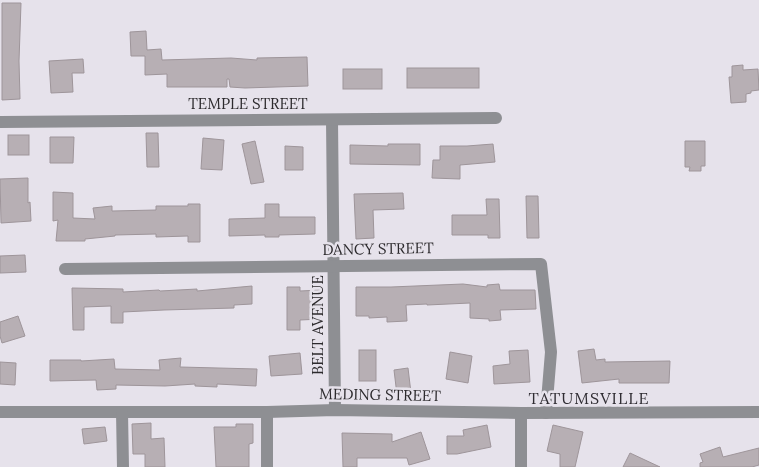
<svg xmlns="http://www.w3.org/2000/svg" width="759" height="467" font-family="Lora,serif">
  <rect width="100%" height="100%" fill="#e6e2eb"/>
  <!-- building -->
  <g fill="#b7afb4" stroke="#9e959a">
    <polygon points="2,3 21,3 19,61 20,99 2,100"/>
    <polygon points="146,31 147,50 161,49 162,60 231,58 257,60 257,58 307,57 308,86 245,88 230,87 229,79 227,79 227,87 167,87 167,74 145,75 145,56 131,56 130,32"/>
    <polygon points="83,59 84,73 72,73 73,92 51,93 49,61"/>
    <polygon points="743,65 743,70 758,69 759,90 751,91 751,93 746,94 746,102 731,103 729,77 732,77 732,66"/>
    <rect x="407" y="68" width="72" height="20"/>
    <rect x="343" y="69" width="39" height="20"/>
    <polygon points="146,133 158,133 159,167 147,167"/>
    <rect x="8" y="135" width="21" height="20"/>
    <polygon points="50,137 74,137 73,163 50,163"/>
    <polygon points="203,138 224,140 222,170 201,169"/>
    <polygon points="255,141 264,182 251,184 242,144"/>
    <polygon points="685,141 705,141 705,166 701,166 701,171 689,171 690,167 685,167"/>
    <polygon points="388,144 420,144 420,165 350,164 350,145 388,146"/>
    <polygon points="493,144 495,162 460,165 460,179 432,178 433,160 440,160 440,146 467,146"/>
    <polygon points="285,146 303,147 303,170 285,170"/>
    <polygon points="28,178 28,203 30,202 31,221 1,223 0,179"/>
    <polygon points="53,192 73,193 73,218 95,219 93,208 112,206 112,211 156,210 156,206 188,206 188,204 200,204 200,242 188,242 188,236 156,237 156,234 115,235 115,236 85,239 85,241 56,241 58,220 53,221"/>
    <polygon points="403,193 404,209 373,210 374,238 356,239 354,194"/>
    <polygon points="526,196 538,196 539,238 527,238"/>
    <polygon points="486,199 499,199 500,238 488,238 488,235 452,235 452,215 487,215"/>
    <polygon points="265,204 279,204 279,217 315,217 315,234 279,235 279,237 265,237 265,235 229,236 229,219 265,218"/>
    <polygon points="25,255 26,272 0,273 0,256"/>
    <polygon points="463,284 487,287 487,285 499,284 500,290 535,290 536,309 500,310 501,320 489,321 489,319 470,318 470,303 427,305 427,304 406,305 407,321 387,322 387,317 369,318 369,316 356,316 356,287 391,287"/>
    <polygon points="252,286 252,304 234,305 234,308 164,310 123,312 123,323 111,323 111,306 84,307 84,330 73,330 72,288 123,289 123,292 159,290 160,291 197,289 197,291"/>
    <polygon points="287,287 300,287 300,291 320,290 321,319 300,320 300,330 287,330"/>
    <polygon points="18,316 25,336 2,343 0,336 0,322"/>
    <polygon points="594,349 596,360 605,359 605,362 670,361 669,383 619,383 619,379 582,383 578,351"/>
    <rect x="359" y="350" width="17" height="31"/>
    <polygon points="528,350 530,382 494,384 493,366 510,364 509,351"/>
    <polygon points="450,352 472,356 468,383 446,379"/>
    <polygon points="300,353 302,374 271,376 269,356"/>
    <polygon points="181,358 180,367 257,369 256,386 217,384 217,387 195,386 195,384 165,386 116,385 116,389 97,390 96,380 50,381 50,360 81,360 81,361 114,359 115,369 160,370 159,360"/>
    <polygon points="0,362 16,363 15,385 0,384"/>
    <polygon points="408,368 411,393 397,395 394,370"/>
    <polygon points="151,423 151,439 164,438 165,467 145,467 145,454 133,454 132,424"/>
    <polygon points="236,424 253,424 253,443 249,444 249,467 216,467 214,427 236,427"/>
    <polygon points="487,425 491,447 457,454 447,454 447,436 464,436 463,430"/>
    <polygon points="553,425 583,432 575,467 560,467 560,454 547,451"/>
    <polygon points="105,427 107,441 84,444 82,429"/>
    <polygon points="421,432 430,459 409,465 407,458 357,458 357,467 343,467 342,433 392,434 392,442"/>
    <polygon points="720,447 723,457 759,448 759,465 752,467 700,467 700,463 703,462 700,454"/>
    <polygon points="630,453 660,467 623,467"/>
  </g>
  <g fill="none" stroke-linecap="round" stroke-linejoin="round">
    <!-- street -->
    <g stroke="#8e8f93" stroke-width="12">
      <polyline points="332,120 335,410"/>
      <polyline points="0,122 496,118"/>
      <polyline points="65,269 541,264 551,352 546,413"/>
      <polyline points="0,412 267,412 335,410 521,413 759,412"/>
      <polyline points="122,412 123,467"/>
      <polyline points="267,412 267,467"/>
      <polyline points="521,413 521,467"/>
    </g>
  </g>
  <g text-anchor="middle" stroke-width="5" stroke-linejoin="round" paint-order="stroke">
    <!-- street labels -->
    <g font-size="15" fill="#2c2a2d" stroke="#e6e2eb">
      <text x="248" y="109">TEMPLE STREET</text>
      <text transform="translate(378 249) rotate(-1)" y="5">DANCY STREET</text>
      <text transform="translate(318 325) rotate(-90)" y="5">BELT AVENUE</text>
      <text transform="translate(380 395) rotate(1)" y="5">MEDING STREET</text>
    </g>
    <!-- neighbourhood labels -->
    <g font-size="16" letter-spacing="1" fill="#2f2c32" stroke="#e6e2eb">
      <text x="589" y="404">TATUMSVILLE</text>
    </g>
  </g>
</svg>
